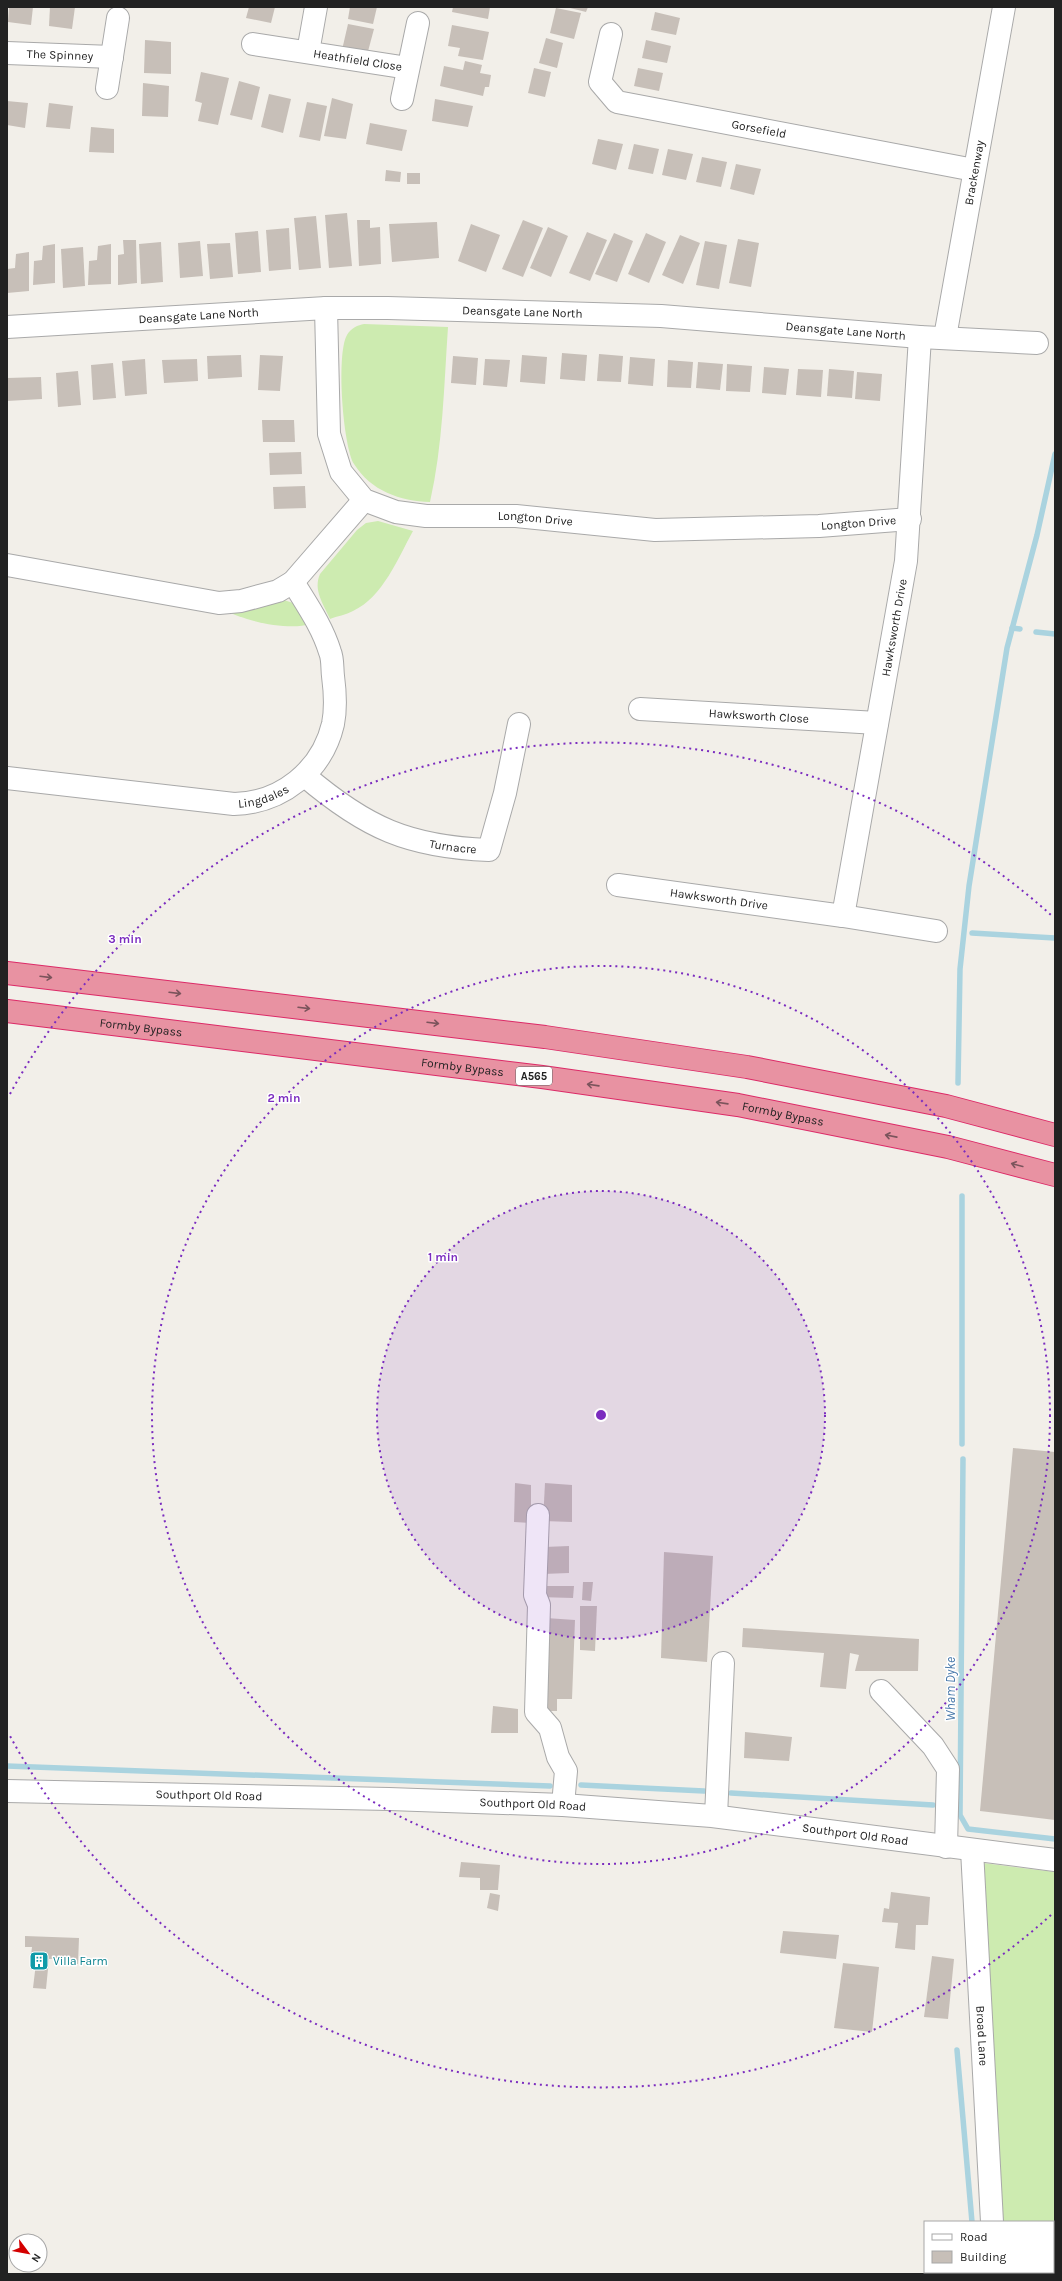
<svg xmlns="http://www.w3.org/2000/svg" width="1062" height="2281" font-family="Karla,sans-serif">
  <rect width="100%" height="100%" fill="#f2efe9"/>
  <!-- grass -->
  <g fill="#cdebb0">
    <path d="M364 324 448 327C444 385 443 445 430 502 400 501 371 491 354 464 343 445 336 354 347 335 351 328 358 325 364 324Z"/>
    <path d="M378 521 413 531C398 558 383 597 353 611 346 615 337 616 330 619 323 603 313 590 320 574L357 530 366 523Z"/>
    <path d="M284 600 293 603 310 624C289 631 244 621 225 610Z"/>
    <polygon points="983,1863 1055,1872 1055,2274 998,2274 998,2272 1053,2272 1053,2222 996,2222"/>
  </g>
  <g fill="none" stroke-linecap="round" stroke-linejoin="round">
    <!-- stream -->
    <g stroke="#aad3df" stroke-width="5.5">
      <polyline points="1012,628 1020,629"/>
      <polyline points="1036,632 1055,634"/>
      <polyline points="972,933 1055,938"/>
      <polyline points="958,1083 960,969 969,886 1007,648 1037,535 1055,454"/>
      <polyline points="962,1196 962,1444"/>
      <polyline points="963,1459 960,1815 968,1829 1055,1839"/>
      <polyline points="7,1766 550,1786"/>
      <polyline points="581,1785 704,1791"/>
      <polyline points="731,1793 933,1805"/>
      <polyline points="957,2050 972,2222"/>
      <polyline points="976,2272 976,2274"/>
    </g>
  </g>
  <!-- building -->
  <g fill="#c7bfb8">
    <polygon points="9,7 33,7 31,25 8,22"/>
    <polygon points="50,7 75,7 72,29 49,26"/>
    <polygon points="249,7 275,7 271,23 246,18"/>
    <polygon points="350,7 377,7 373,24 348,19"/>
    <polygon points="453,7 490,7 488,19 452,12"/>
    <polygon points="566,7 588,7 586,12"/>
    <polygon points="556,8 581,13 574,39 550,33"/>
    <polygon points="655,12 680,18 676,35 651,30"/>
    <polygon points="348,24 374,29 367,55 342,50"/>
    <polygon points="452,25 489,32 483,60 458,56 460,48 448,46"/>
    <polygon points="546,38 563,43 557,68 539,63"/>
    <polygon points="145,40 171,42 171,74 144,73"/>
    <polygon points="646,40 671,46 667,63 642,58"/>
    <polygon points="465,61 482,65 480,73 491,75 489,87 485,87 483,96 440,86 444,66 463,70"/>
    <polygon points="534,68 551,72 545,97 528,93"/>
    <polygon points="638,68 663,73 659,91 634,86"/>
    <polygon points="201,72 229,78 218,125 198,121 202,103 195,101"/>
    <polygon points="239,81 260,87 252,120 230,115"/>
    <polygon points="143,83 169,86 168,117 142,116"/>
    <polygon points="269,94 291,99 283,133 261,127"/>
    <polygon points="332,98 353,104 346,139 324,136"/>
    <polygon points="435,99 473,106 468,127 432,121"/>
    <polygon points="7,101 28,103 25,128 7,125"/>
    <polygon points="307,102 327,106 320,141 299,137"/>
    <polygon points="49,103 73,106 70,129 46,127"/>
    <polygon points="370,123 407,130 402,151 366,144"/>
    <polygon points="91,127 114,129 114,153 89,152"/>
    <polygon points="598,139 623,144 616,170 592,164"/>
    <polygon points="634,144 659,149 653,174 628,169"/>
    <polygon points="668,149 693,154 686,180 662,175"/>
    <polygon points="702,157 727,162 721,187 696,182"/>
    <polygon points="736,164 761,169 754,195 730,189"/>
    <polygon points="386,170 401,172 400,182 385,181"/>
    <rect x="407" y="173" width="13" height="11"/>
    <polygon points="347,213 352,266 329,268 325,215"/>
    <polygon points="316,216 321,268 299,270 294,218"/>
    <polygon points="357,220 370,220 370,228 380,227 381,264 359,266"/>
    <polygon points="523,220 543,228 523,277 502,269"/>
    <polygon points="437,222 439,258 392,262 389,224"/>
    <polygon points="471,224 500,235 486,272 458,261"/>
    <polygon points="548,227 568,236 551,277 530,268"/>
    <polygon points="289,228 291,269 269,271 266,230"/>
    <polygon points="258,231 261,272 238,274 235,233"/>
    <polygon points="587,232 607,240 590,281 569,273"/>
    <polygon points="614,233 633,241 617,282 595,274"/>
    <polygon points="646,233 666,242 649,283 628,274"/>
    <polygon points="680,235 700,243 683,284 662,275"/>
    <polygon points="738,239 759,243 751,287 729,283"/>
    <polygon points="123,240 136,240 137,283 118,285 118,255 124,254"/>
    <polygon points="200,241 203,276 180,278 178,243"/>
    <polygon points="705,241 727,245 719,289 696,285"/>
    <polygon points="161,242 163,282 141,284 139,244"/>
    <polygon points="230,243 233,277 210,279 207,244"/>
    <polygon points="55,244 55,283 33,285 34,261 42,260 43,246"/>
    <polygon points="111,244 111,284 88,285 89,261 97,260 98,246"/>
    <polygon points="83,247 85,286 63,288 61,249"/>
    <polygon points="29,252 29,291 7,293 7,269 15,268 16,254"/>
    <polygon points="562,353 587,355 585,381 560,379"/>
    <polygon points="599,354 623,356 621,382 597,381"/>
    <polygon points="241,355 242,377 208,379 207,356"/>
    <polygon points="260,355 283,356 280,391 258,390"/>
    <polygon points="522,355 547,357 545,384 520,382"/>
    <polygon points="453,356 478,358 476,385 451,383"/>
    <polygon points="630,357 655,359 653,386 628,384"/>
    <polygon points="145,359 147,394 125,396 122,361"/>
    <polygon points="197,359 198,381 164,383 162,360"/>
    <polygon points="485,359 510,360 507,387 483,385"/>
    <polygon points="668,360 693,362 691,388 667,387"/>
    <polygon points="698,362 723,364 720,390 696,388"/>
    <polygon points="113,363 116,398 93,400 91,365"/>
    <polygon points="727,364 752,366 750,392 726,391"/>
    <polygon points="764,367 789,369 786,395 762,393"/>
    <polygon points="798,369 823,370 821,397 796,395"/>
    <polygon points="829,369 854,371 852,398 827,396"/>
    <polygon points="78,371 81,405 58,407 56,373"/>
    <polygon points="857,372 882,374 880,401 855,399"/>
    <polygon points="41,377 42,399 7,401 7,378"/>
    <polygon points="262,420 294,420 295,442 263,442"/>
    <polygon points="301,452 302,474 270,475 269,453"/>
    <polygon points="305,486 306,508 274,509 273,487"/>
    <polygon points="1013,1448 1055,1452 1055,1820 980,1811"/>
    <polygon points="515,1483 531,1485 531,1523 514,1522"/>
    <polygon points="545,1483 572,1485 572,1522 543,1521"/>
    <polygon points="569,1546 569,1573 543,1574 544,1547"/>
    <polygon points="664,1552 713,1556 707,1662 661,1658"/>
    <polygon points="583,1582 593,1582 591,1601 582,1600"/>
    <polygon points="537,1586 574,1586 573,1598 538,1597"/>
    <polygon points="580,1606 597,1606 595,1651 580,1650"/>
    <polygon points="546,1618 575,1620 572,1699 557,1699 557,1711 542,1711"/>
    <polygon points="743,1628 919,1639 918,1671 855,1671 859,1655 850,1653 846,1689 820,1687 824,1653 742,1647"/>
    <polygon points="493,1706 518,1709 518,1733 491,1733"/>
    <polygon points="745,1732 792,1737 789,1761 744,1758"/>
    <polygon points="461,1862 500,1865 498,1890 480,1890 480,1878 459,1877"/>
    <polygon points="891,1892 930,1897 928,1925 916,1925 915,1950 895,1948 898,1923 882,1922 884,1908 889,1909"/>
    <polygon points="490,1893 500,1895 498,1911 487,1908"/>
    <polygon points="783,1931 839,1935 836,1959 780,1953"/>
    <polygon points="25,1936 79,1938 78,1964 63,1965 63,1958 49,1959 46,1989 33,1988 36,1963 30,1963 32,1947 25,1947"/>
    <polygon points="932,1956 954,1959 948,2019 924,2017"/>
    <polygon points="843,1963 879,1967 872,2032 834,2028"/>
  </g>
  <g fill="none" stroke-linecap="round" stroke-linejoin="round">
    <!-- minor casing -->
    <g stroke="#a9a9a9" stroke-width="24">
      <g id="minor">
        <path id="s1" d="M611 34 600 82 617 102 974 170"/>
        <path id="s2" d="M253 44 408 68"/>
        <polyline points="308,52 316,7"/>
        <path id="s3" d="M7 53 112 57"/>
        <polyline points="107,88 118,18"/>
        <polyline points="402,99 418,23"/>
        <path id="s4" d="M326 308 329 434 341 472 364 500 396 512 426 516H516L655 530 819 526 910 519"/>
        <path id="s5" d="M7 327 326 308H388L661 316 920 337 1037 343"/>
        <path id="s6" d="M945 337 1004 7"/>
        <polyline points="7,565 219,603 241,601 278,591 293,582 364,500"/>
        <path id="s7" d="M640 709 877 723"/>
        <path id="s8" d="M305 776C366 828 409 847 489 850L505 793 519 724"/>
        <path id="s9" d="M7 778 234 804C281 803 322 771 333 724 336 709 335 691 333 676 332 668 333 659 330 652 322 626 307 605 293 582"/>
        <path id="s10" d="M618 885 843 916 906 561 920 337"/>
        <polyline points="843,916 936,931"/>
        <polyline points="538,1515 535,1595 539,1605 536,1712 550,1728 558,1757 566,1771 563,1805"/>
        <polyline points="881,1691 933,1746 948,1769 946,1847"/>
        <path id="s11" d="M7 1791 389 1799 563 1805 712 1816 1055 1860"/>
        <polyline points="716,1816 723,1663"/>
        <path id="s12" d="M972 1850 992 2222"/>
        <polyline points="994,2272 994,2274"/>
      </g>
    </g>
    <!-- highway casing -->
    <g stroke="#dc2a67" stroke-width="24">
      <g id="highway">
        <polyline points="7,973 545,1037 747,1067 946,1106 1055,1135"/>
        <path id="s13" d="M7 1011 542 1077 738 1105 948 1147 1055 1175"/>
      </g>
    </g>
    <!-- minor -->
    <use href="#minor" stroke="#fff" stroke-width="22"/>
    <!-- highway -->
    <use href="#highway" stroke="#e892a2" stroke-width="22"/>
  </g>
  <!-- one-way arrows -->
  <defs><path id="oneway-shaft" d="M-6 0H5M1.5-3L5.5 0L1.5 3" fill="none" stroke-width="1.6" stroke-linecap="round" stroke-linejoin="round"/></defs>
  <g stroke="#7b545c">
    <use href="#oneway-shaft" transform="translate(46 977) rotate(7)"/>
    <use href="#oneway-shaft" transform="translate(175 993) rotate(7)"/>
    <use href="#oneway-shaft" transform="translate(304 1008) rotate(7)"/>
    <use href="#oneway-shaft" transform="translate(433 1023) rotate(7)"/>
    <use href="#oneway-shaft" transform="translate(593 1085) rotate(-172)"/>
    <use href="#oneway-shaft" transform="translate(722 1103) rotate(-172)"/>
    <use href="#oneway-shaft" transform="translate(891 1136) rotate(-169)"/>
    <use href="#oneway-shaft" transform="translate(1017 1165) rotate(-165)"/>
  </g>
  <!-- distance rings -->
  <circle cx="601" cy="1415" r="224" fill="#7b2cbf" fill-opacity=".12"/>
  <g fill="none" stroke="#7b2cbf" stroke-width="2" stroke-dasharray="2 4">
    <circle cx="601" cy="1415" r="224"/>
    <circle cx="601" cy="1415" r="449"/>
    <path d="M1051 1915A673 673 0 0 1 10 1736M10 1094A673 673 0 0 1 1051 915"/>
  </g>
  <!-- icons -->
  <defs>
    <g id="building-square" transform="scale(1)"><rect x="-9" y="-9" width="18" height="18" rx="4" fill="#0f9aa8" stroke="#fff"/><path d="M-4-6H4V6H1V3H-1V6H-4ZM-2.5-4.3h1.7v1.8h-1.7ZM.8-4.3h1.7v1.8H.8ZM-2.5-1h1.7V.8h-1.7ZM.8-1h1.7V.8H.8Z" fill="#fff"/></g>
  </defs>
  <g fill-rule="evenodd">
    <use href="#building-square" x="39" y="1961"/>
  </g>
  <g text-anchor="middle" stroke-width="3" stroke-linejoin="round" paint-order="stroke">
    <!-- shield labels -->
    <rect fill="#fff" stroke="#646464" stroke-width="1" x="516" y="1067" width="36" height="18" rx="3"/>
    <g font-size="11" font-weight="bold" fill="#222">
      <text x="534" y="1080">A565</text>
    </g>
    <!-- street labels -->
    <g font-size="12" fill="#222" stroke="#fff">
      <text dy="4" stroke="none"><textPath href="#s3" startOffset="53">The Spinney</textPath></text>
      <text dy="4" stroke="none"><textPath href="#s2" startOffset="106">Heathfield Close</textPath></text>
      <text dy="4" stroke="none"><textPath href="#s1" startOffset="220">Gorsefield</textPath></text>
      <text dy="4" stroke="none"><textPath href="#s6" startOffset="167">Brackenway</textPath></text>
      <text dy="4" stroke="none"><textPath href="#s5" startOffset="516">Deansgate Lane North</textPath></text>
      <text dy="4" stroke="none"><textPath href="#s5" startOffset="192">Deansgate Lane North</textPath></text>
      <text dy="4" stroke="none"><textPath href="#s5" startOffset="840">Deansgate Lane North</textPath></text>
      <text dy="4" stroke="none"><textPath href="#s4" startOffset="376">Longton Drive</textPath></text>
      <text dy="4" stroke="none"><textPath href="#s4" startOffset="700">Longton Drive</textPath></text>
      <text dy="4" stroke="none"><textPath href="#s10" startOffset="520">Hawksworth Drive</textPath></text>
      <text dy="4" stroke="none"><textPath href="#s7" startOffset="119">Hawksworth Close</textPath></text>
      <text dy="4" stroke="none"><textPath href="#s9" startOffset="259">Lingdales</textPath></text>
      <text dy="4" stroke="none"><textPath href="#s8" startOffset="167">Turnacre</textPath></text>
      <text dy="4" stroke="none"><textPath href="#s10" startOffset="102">Hawksworth Drive</textPath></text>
      <text dy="4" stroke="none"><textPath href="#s13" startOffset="135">Formby Bypass</textPath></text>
      <text dy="4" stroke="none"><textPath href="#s13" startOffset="459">Formby Bypass</textPath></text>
      <text dy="4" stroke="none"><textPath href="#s13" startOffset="783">Formby Bypass</textPath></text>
      <text dy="4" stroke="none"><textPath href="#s11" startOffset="202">Southport Old Road</textPath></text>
      <text dy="4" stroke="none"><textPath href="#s11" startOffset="526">Southport Old Road</textPath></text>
      <text dy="4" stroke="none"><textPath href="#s11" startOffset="850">Southport Old Road</textPath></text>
      <text dy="4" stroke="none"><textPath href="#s12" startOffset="186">Broad Lane</textPath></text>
    </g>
    <!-- culture labels -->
    <g font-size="12" fill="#0d838f" stroke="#fff" text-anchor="start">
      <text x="53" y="1965">Villa Farm</text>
    </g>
    <!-- water labels -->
    <g font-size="13" font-style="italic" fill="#4a7aab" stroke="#fff">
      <text transform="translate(950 1689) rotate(-90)" y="5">Wham Dyke</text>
    </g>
  </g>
  <circle cx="601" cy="1415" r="6" fill="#7b2cbf" stroke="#fff" stroke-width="2"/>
  <g font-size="12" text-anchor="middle" font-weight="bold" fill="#7b2cbf" stroke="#fff" stroke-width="3" stroke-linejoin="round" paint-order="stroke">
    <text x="125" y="943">3 min</text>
    <text x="284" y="1102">2 min</text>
    <text x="443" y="1261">1 min</text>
  </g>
  <!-- border -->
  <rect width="1062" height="2281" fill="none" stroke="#222222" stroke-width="16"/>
  <!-- legend -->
  <rect x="924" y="2221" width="130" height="52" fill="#ffffff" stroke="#a7a7a7"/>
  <rect x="932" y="2234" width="20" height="6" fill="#ffffff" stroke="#a7a7a7"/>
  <text x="960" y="2241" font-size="12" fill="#222222">Road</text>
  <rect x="932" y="2251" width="20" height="12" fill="#c7bfb8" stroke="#a7a7a7"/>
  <text x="960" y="2261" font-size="12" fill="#222222">Building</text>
  <!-- north arrow -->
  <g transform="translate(28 2253) rotate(122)"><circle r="19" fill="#ffffff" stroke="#a7a7a7"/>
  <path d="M0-3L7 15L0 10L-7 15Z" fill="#d40000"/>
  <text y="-6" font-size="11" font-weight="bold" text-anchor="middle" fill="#222222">N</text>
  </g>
</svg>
